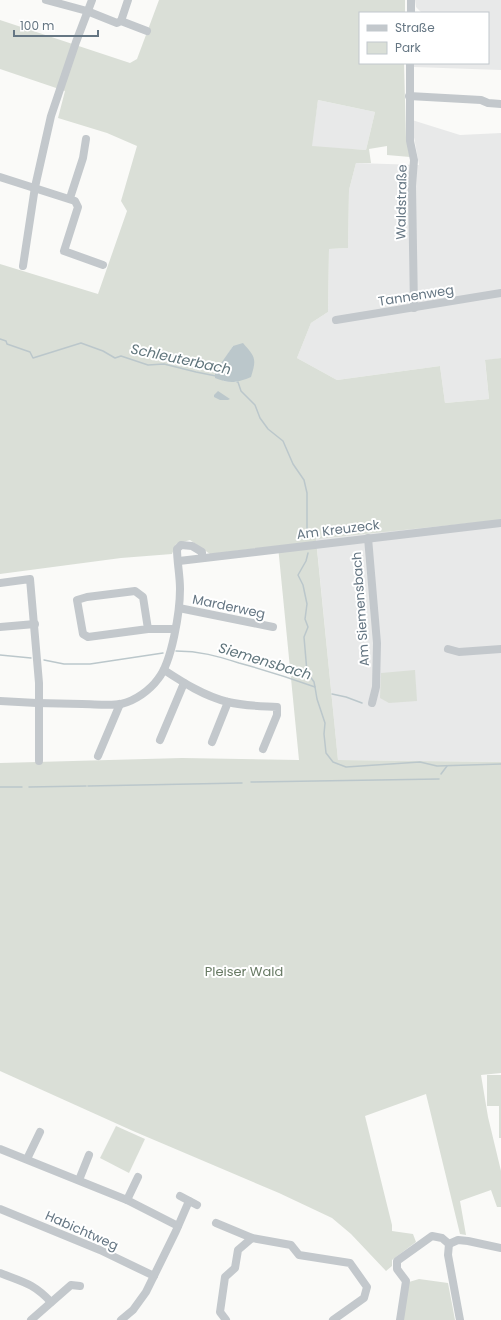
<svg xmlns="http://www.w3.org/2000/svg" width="501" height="1320" font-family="Poppins,sans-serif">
  <rect width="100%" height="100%" fill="#fafaf8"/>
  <!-- built -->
  <g fill="#e8e9e9">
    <polygon points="415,0 501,0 501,70 414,67 414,63 488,63 488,13 422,13 416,7"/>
    <polygon points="318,100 375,112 366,150 311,147"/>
    <polygon points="412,120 460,135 501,133 501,358 485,361 489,399 445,403 440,366 337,380 297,358 311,323 328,312 329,249 348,248 349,190 356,163 419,165 412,126"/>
    <polygon points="501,520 501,762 338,760 316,538"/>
  </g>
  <!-- green -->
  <g fill="#dadfd7" fill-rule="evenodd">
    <path d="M159 0H405V13H360V63H404L406 138 410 157 387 155V146L369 149 371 163H356L349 190 348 248 329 249 328 312 311 323 297 358 337 380 440 366 445 403 489 399 485 360 501 358V520L316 539 338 760 501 762V1073L481 1075 488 1117 501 1171V1207H497L491 1190 460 1201 466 1235 460 1234 426 1094 365 1116 392 1225V1231L413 1234 416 1242 392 1260V1266L386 1271 351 1234 332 1218 279 1193 133 1131 0 1071V763L182 758 299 760 278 546 210 554 190 540 176 544 172 554 121 558 0 574V264L98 294 127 211 121 201 137 146 107 133 58 118 65 91 0 69V20L130 63 137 59ZM318 100 375 112 366 150 312 146ZM233 346 238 382 223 381 226 357Z"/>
    <polygon points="415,670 417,701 389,703 380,698 381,673"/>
    <polygon points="487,1075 501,1075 501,1138 499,1138 499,1106 487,1106"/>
    <polygon points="116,1126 145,1139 129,1173 100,1158"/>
    <polygon points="419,1279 448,1283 455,1320 403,1320 409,1282"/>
  </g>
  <!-- water -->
  <g fill="#bbc7cb">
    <path d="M243 343C255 357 257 358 251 377 236 383 230 384 215 378V372L233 346Z"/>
    <polygon points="218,391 230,399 228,400 220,400 214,397 214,395"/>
  </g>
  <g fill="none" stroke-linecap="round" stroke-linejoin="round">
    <!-- stream -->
    <g stroke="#bbc7cb" stroke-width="1.5">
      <polyline points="0,339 6,341 7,344 30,352 33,358 81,343 103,351 115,358 121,356 148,365 164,364 196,372 216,376"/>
      <polyline points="237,382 238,382 241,391 255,405 260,418 268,429 283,441 293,464 304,480 307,493 307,538"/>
      <polyline points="308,553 306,561 298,575 303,585 307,604 305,619 308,627 304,637 307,672 314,682 315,687"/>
      <path d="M176 651C200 651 217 656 239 663 265 670 290 678 315 687L317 699 325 723 324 734 326 753 333 762 346 767 420 762 437 766 501 764"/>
      <polyline points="0,655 31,658"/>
      <polyline points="44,660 64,664 90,664 163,653"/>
      <polyline points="332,694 346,697 362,703"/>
      <polyline points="441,774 447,766"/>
      <polyline points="251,782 439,779"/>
      <polyline points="88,786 242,783"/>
      <polyline points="0,787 22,787"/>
      <polyline points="29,787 86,786"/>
    </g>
    <!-- minor -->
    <g stroke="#c3c8cc" stroke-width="8">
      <polyline points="46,0 87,11 117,23 121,21 147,31"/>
      <polyline points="411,13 411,0"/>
      <polyline points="121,21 128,0"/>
      <polyline points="410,63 410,141 414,160 412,186 414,308"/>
      <polyline points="409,96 481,100 488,103 501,104"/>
      <polyline points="0,177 75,201 78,207 64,251 103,265"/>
      <polyline points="70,198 83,158 86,139"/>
      <polyline points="23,266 35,187 51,116 76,42 92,0"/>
      <polyline points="336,320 501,293"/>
      <polyline points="368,538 377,643 376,687 372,703"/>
      <polyline points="179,561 501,523"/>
      <polyline points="0,583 30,579 39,683 39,761"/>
      <polyline points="179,608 273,627"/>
      <polyline points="0,627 35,624"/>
      <polyline points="148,629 143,597 135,591 87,597 77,600 83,634 88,637 148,629 175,629"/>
      <polyline points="448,649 459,652 501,649"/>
      <path d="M164 670C184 683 204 696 228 702 244 706 261 706 277 707V715L263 749"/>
      <path d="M0 701C27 703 54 704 82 704 94 704 109 706 121 704 135 701 150 690 158 679 172 662 180 611 180 589 180 575 177 562 177 549L181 545 192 546 202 552V558"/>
      <polyline points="160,740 184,683"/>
      <polyline points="212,742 228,702"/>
      <polyline points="98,756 120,704"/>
      <polyline points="0,1149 127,1200 178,1226"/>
      <polyline points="27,1159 40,1132"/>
      <polyline points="79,1180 89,1155"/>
      <polyline points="180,1196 197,1205"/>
      <polyline points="127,1200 138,1177"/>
      <polyline points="0,1209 100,1250 154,1276"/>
      <polyline points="216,1223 252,1238 291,1245 299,1255 350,1263 367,1287 364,1298 333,1320"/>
      <polyline points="449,1244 448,1255 460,1320"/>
      <polyline points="449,1244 458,1240 468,1241 501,1248"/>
      <path d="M0 1273C23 1282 33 1283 51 1302"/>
      <polyline points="31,1320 71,1285 80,1286"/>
      <polyline points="121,1320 133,1310 146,1292 176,1231 189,1201"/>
      <polyline points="226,1320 220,1312 225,1277 235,1268 238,1250 252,1238"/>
      <polyline points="400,1320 406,1281 397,1269 397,1261 432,1236 442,1238 449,1244"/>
    </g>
  </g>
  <g text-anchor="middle" stroke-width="4" stroke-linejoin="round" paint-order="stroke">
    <!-- street labels -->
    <g font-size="13" fill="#657683" stroke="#fff">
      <text transform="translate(401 202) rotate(-89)" y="5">Waldstraße</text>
      <text transform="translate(416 295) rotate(-9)" y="5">Tannenweg</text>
      <text transform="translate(338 529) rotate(-7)" y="5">Am Kreuzeck</text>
      <text transform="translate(229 606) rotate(12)" y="5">Marderweg</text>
      <text transform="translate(360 609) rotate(-94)" y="5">Am Siemensbach</text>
      <text transform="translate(82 1230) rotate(24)" y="5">Habichtweg</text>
    </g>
    <!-- park labels -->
    <g font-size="13" fill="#687a64" stroke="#fff">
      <text x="244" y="976">Pleiser Wald</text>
    </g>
    <!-- water labels -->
    <g font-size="14" font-style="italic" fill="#60757c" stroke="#fff">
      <text transform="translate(181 359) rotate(12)" y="5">Schleuterbach</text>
      <text transform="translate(265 661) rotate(17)" y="5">Siemensbach</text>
    </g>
  </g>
  <!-- legend -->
  <rect x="359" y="12" width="130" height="52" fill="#ffffff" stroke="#c1c8cd"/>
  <rect x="367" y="25" width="20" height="6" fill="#c3c8cc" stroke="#c1c8cd"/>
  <text x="395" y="32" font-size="12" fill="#657683">Straße</text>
  <rect x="367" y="42" width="20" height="12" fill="#dadfd7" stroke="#c1c8cd"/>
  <text x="395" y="52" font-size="12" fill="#657683">Park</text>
  <!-- scale -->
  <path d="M14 30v6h84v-6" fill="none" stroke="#657683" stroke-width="2"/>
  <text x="20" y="30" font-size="12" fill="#657683" stroke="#ffffff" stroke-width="3" paint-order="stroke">100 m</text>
</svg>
